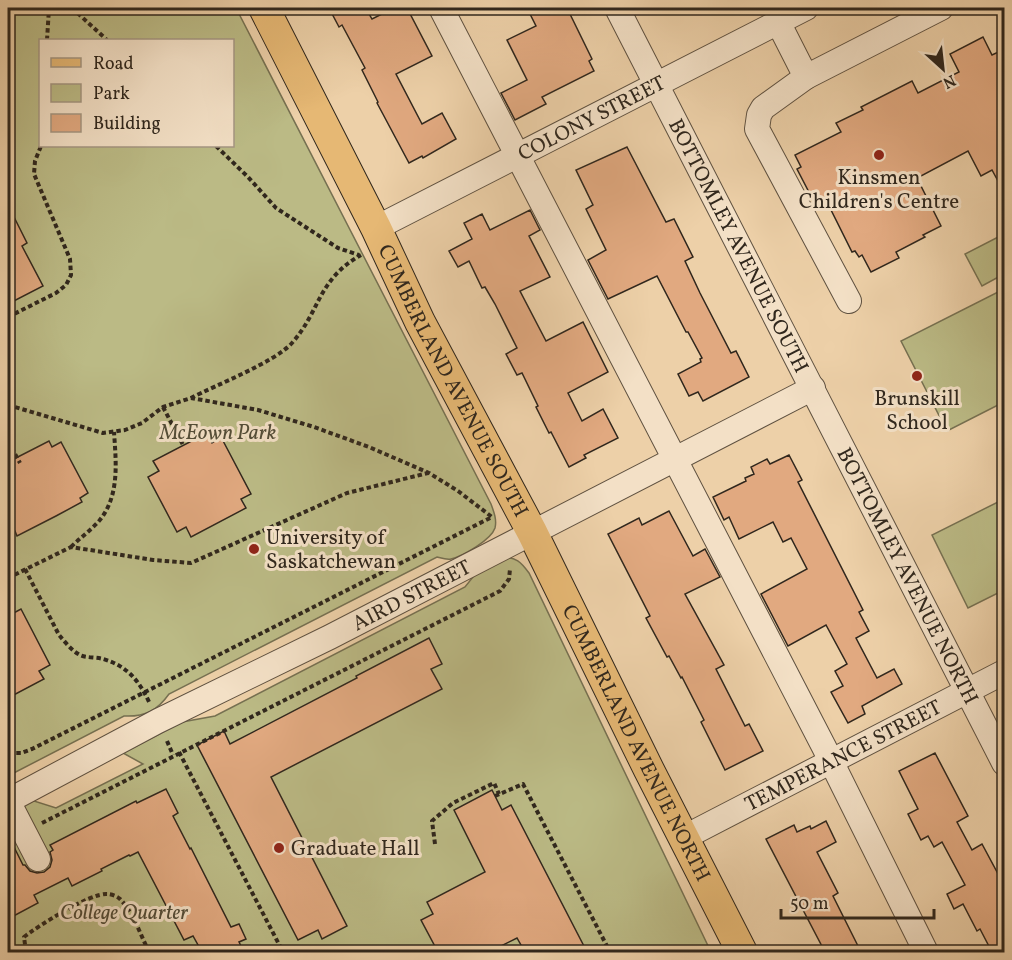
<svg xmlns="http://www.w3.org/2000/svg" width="1012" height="960" font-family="Vollkorn,serif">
  <rect width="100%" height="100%" fill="#edd0a8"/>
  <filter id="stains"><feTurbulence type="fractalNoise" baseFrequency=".00333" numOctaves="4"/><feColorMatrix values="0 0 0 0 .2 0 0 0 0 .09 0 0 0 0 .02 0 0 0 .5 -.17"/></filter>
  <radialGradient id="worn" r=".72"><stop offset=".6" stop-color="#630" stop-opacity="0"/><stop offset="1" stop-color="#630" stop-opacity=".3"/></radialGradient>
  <!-- green -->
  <g fill="#bbba85" stroke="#767051" stroke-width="1.5" fill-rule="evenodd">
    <path d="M8 8H236L491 504C494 512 497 520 495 528 491 540 463 556 451 559 447 560 441 558 437 557L169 694C157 711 145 717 124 716L8 776ZM40 40H232V146H40Z"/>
    <polygon points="1004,234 1004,274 982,286 965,254"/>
    <polygon points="1004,289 1004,402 947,431 901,341"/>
    <polygon points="1004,499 1004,590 968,608 932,535"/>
    <path d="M502 557C516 557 521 562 529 573L711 952H8V813L31 800 56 808 143 764 123 753 182 722 215 716 465 587 481 567Z"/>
  </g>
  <!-- building -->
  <g fill="#e1a980" stroke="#30271d" stroke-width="1.5">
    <polygon points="329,8 376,8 368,12 372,19 394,8 407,8 432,56 396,74 422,124 442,113 456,139 423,158 422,156 409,163 377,103 378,102 362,70 365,68 342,25 339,27"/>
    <polygon points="527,8 567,8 592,59 589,61 594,71 542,97 546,104 515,120 501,93 527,80 507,40 536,26"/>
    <polygon points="983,37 992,55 1005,49 1005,194 992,170 981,176 968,151 917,178 941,226 923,235 925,237 896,252 899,258 871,272 862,255 859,257 855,251 852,252 826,200 819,203 815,196 812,198 797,169 801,167 795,155 841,132 836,123 863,110 861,107 912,81 918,93 959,72 950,54"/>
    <polygon points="627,147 666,222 674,219 693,257 685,261 700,293 731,353 736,351 749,377 703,401 698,392 689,396 678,374 701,362 700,359 702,358 688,332 686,332 657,276 608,299 588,260 606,250 586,209 593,205 576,170"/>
    <polygon points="8,205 27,243 22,246 43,286 8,304"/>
    <polygon points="530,210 540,230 529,236 550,277 520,291 546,341 583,322 608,372 568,393 582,421 603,409 618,438 584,455 586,458 569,467 551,432 549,433 536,407 538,406 522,373 517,375 506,354 517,348 495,304 485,287 482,288 469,261 458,267 449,251 472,239 464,223 482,214 490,230"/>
    <polygon points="207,433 212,443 221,437 251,494 241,499 246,508 191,537 186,527 177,532 148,477 159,471 153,461"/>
    <polygon points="49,441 52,447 61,442 88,493 80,498 82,502 56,516 17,536 15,531 8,535 8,462"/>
    <polygon points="789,455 802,480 798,482 863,610 859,612 869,631 856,638 877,678 894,669 902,684 862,706 865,714 848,723 831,692 843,686 835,671 847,664 826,625 788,646 761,594 807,569 791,538 783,542 773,522 739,539 729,517 724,520 713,497 746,481 745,478 754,474 751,467 767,459 770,464"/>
    <polygon points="669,511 693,556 705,549 720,577 685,594 724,665 716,669 745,726 749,724 763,751 725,770 701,722 704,720 682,677 681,678 669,656 667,657 646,618 650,616 608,534 639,518 642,525"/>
    <polygon points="21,609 50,665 39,671 44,679 8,698 8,616"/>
    <polygon points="429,638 442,664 431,669 442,689 271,777 347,926 322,939 318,930 298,940 197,745 224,731 230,744 357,678 356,676"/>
    <polygon points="935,753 968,816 957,822 972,850 982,844 1005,887 1005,952 992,952 980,929 977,931 963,904 954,909 947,894 965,885 942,842 934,847 928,836 921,840 908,814 918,809 899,771"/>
    <polygon points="166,789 178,813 173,816 190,849 191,848 231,927 239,924 246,939 239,942 244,952 202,952 193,936 184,940 138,852 130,856 129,855 101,869 102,871 72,886 68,878 34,895 38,903 8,919 8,835 23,865 25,865 30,871 37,873 44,872 50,867 52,860 50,852 53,850 50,845 136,801 137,803"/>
    <polygon points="492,790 502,810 511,805 587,952 525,952 517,938 489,952 438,952 421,920 433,914 427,902 485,872 454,810"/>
    <polygon points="826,821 836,842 817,852 838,893 833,896 861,952 841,952 837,946 825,952 766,839 794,825 797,832 810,826 811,829"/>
  </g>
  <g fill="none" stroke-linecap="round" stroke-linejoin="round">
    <!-- minor casing -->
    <g stroke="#5f5140" stroke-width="26">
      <g id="minor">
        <polyline points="441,8 824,747 926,952"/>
        <path id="s1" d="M617 8 1004 763"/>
        <polyline points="778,22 806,77 941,8"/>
        <polyline points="806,77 763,108 759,115 757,129 849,301"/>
        <path id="s2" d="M376 228 806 8"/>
        <path id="s3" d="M8 801 158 721 330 637 813 388"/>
        <polyline points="8,801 38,859"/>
        <path id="s4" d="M683 838 1004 672"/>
      </g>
    </g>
    <!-- major casing -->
    <g stroke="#30271d" stroke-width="32">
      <g id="major">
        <path id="s5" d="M264 8 376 228 420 322 532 532 649 770 742 952"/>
      </g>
    </g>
    <!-- path -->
    <g stroke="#30271d" stroke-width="4" stroke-dasharray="4.5 3" stroke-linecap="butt">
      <polyline points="72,8 107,40"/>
      <polyline points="47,40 49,8"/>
      <polyline points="216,146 248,177 276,208 338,248 359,255"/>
      <polyline points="8,317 56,293 66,285 71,275 70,259 34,174 35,161 41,146"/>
      <path d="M191 398C216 385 275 362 292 343 321 310 317 280 361 255"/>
      <polyline points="8,405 103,433 125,430 142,423 163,407 191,398 258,410 314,427 369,447 429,473 458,491 492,517 32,749 21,753 8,753"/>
      <polyline points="163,407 183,445"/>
      <polyline points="8,441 20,463"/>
      <path d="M71 547C80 538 91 530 99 521 120 496 116 462 114 432"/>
      <path d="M25 569 59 635C65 642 72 651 80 655 86 658 96 657 103 659 128 666 140 682 150 704"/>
      <polyline points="8,578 71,547 153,560 191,563 347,493 428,473"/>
      <polyline points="167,741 173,755"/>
      <polyline points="179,752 283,952"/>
      <polyline points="495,796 523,784 610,952"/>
      <polyline points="42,823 500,591 509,579 510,569"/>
      <polyline points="435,844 432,821 453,803 494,783 499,794"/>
      <path d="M26 952 24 937C38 926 90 893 107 894 111 894 117 896 120 899 133 912 141 936 149 952"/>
    </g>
    <!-- minor -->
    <use href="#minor" stroke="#f3e0c6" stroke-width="24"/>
    <!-- major -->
    <use href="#major" stroke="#e6b874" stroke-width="30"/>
  </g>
  <!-- markers -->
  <g fill="#8f2418" stroke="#f3e0c6" stroke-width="2">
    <circle cx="879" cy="155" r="6"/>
    <circle cx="917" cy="376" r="6"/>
    <circle cx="254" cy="549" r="6"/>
    <circle cx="279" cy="848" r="6"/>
  </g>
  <g text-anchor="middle" stroke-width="6" stroke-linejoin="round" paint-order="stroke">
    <!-- street labels -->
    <g font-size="21" fill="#30271d" stroke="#f3e0c6">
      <text dy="7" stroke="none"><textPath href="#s2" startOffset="242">COLONY STREET</textPath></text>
      <text dy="7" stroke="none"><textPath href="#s1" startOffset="267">BOTTOMLEY AVENUE SOUTH</textPath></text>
      <text dy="7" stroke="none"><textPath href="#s5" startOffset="418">CUMBERLAND AVENUE SOUTH</textPath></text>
      <text dy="7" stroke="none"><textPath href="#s1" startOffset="638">BOTTOMLEY AVENUE NORTH</textPath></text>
      <text dy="7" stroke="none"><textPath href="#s3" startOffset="453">AIRD STREET</textPath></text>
      <text dy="7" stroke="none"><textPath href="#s5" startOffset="824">CUMBERLAND AVENUE NORTH</textPath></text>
      <text dy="7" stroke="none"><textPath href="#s4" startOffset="180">TEMPERANCE STREET</textPath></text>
    </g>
    <!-- poi labels -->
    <g font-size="21" fill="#30271d" stroke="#f3e0c6">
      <text x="879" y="184">Kinsmen<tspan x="879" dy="24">Children's Centre</tspan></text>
      <text x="917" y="405">Brunskill<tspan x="917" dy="24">School</tspan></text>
      <text x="266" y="544" text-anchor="start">University of<tspan x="266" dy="24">Saskatchewan</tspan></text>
      <text x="291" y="855" text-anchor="start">Graduate Hall</text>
    </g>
    <!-- park labels -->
    <g font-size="21" font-style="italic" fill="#534c37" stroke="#f3e0c6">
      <text x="218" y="439">McEown Park</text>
      <text x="124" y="919">College Quarter</text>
    </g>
  </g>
  <!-- margin -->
  <rect width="1012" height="960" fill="none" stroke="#edd0a8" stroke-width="30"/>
  <rect x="9" y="9" width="994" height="942" fill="none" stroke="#30271d" stroke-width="3"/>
  <rect x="15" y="15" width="982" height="930" fill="none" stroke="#30271d" stroke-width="1.5"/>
  <!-- legend -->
  <rect x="39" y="39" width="195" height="108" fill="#f3e0c6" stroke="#a59682" stroke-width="1.5"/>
  <rect x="51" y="58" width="30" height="9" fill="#e6b874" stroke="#a59682" stroke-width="1.5"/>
  <text x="93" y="69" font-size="18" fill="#30271d">Road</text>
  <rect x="51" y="84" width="30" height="18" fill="#bbba85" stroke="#a59682" stroke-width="1.5"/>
  <text x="93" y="99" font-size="18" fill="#30271d">Park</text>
  <rect x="51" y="114" width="30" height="18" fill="#e1a980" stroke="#a59682" stroke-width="1.5"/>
  <text x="93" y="129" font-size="18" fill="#30271d">Building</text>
  <!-- north arrow -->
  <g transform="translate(943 69) rotate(153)" stroke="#f3e0c6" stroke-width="4.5" paint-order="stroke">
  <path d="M0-4.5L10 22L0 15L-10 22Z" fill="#30271d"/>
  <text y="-9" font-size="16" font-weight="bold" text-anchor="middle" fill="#30271d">N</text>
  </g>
  <!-- scale -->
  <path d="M781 909v9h153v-9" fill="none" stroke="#30271d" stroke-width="3"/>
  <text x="790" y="909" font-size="18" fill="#30271d" stroke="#f3e0c6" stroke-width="4.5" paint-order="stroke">50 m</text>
  <rect width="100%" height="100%" filter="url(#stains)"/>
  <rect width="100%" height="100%" fill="url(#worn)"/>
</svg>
